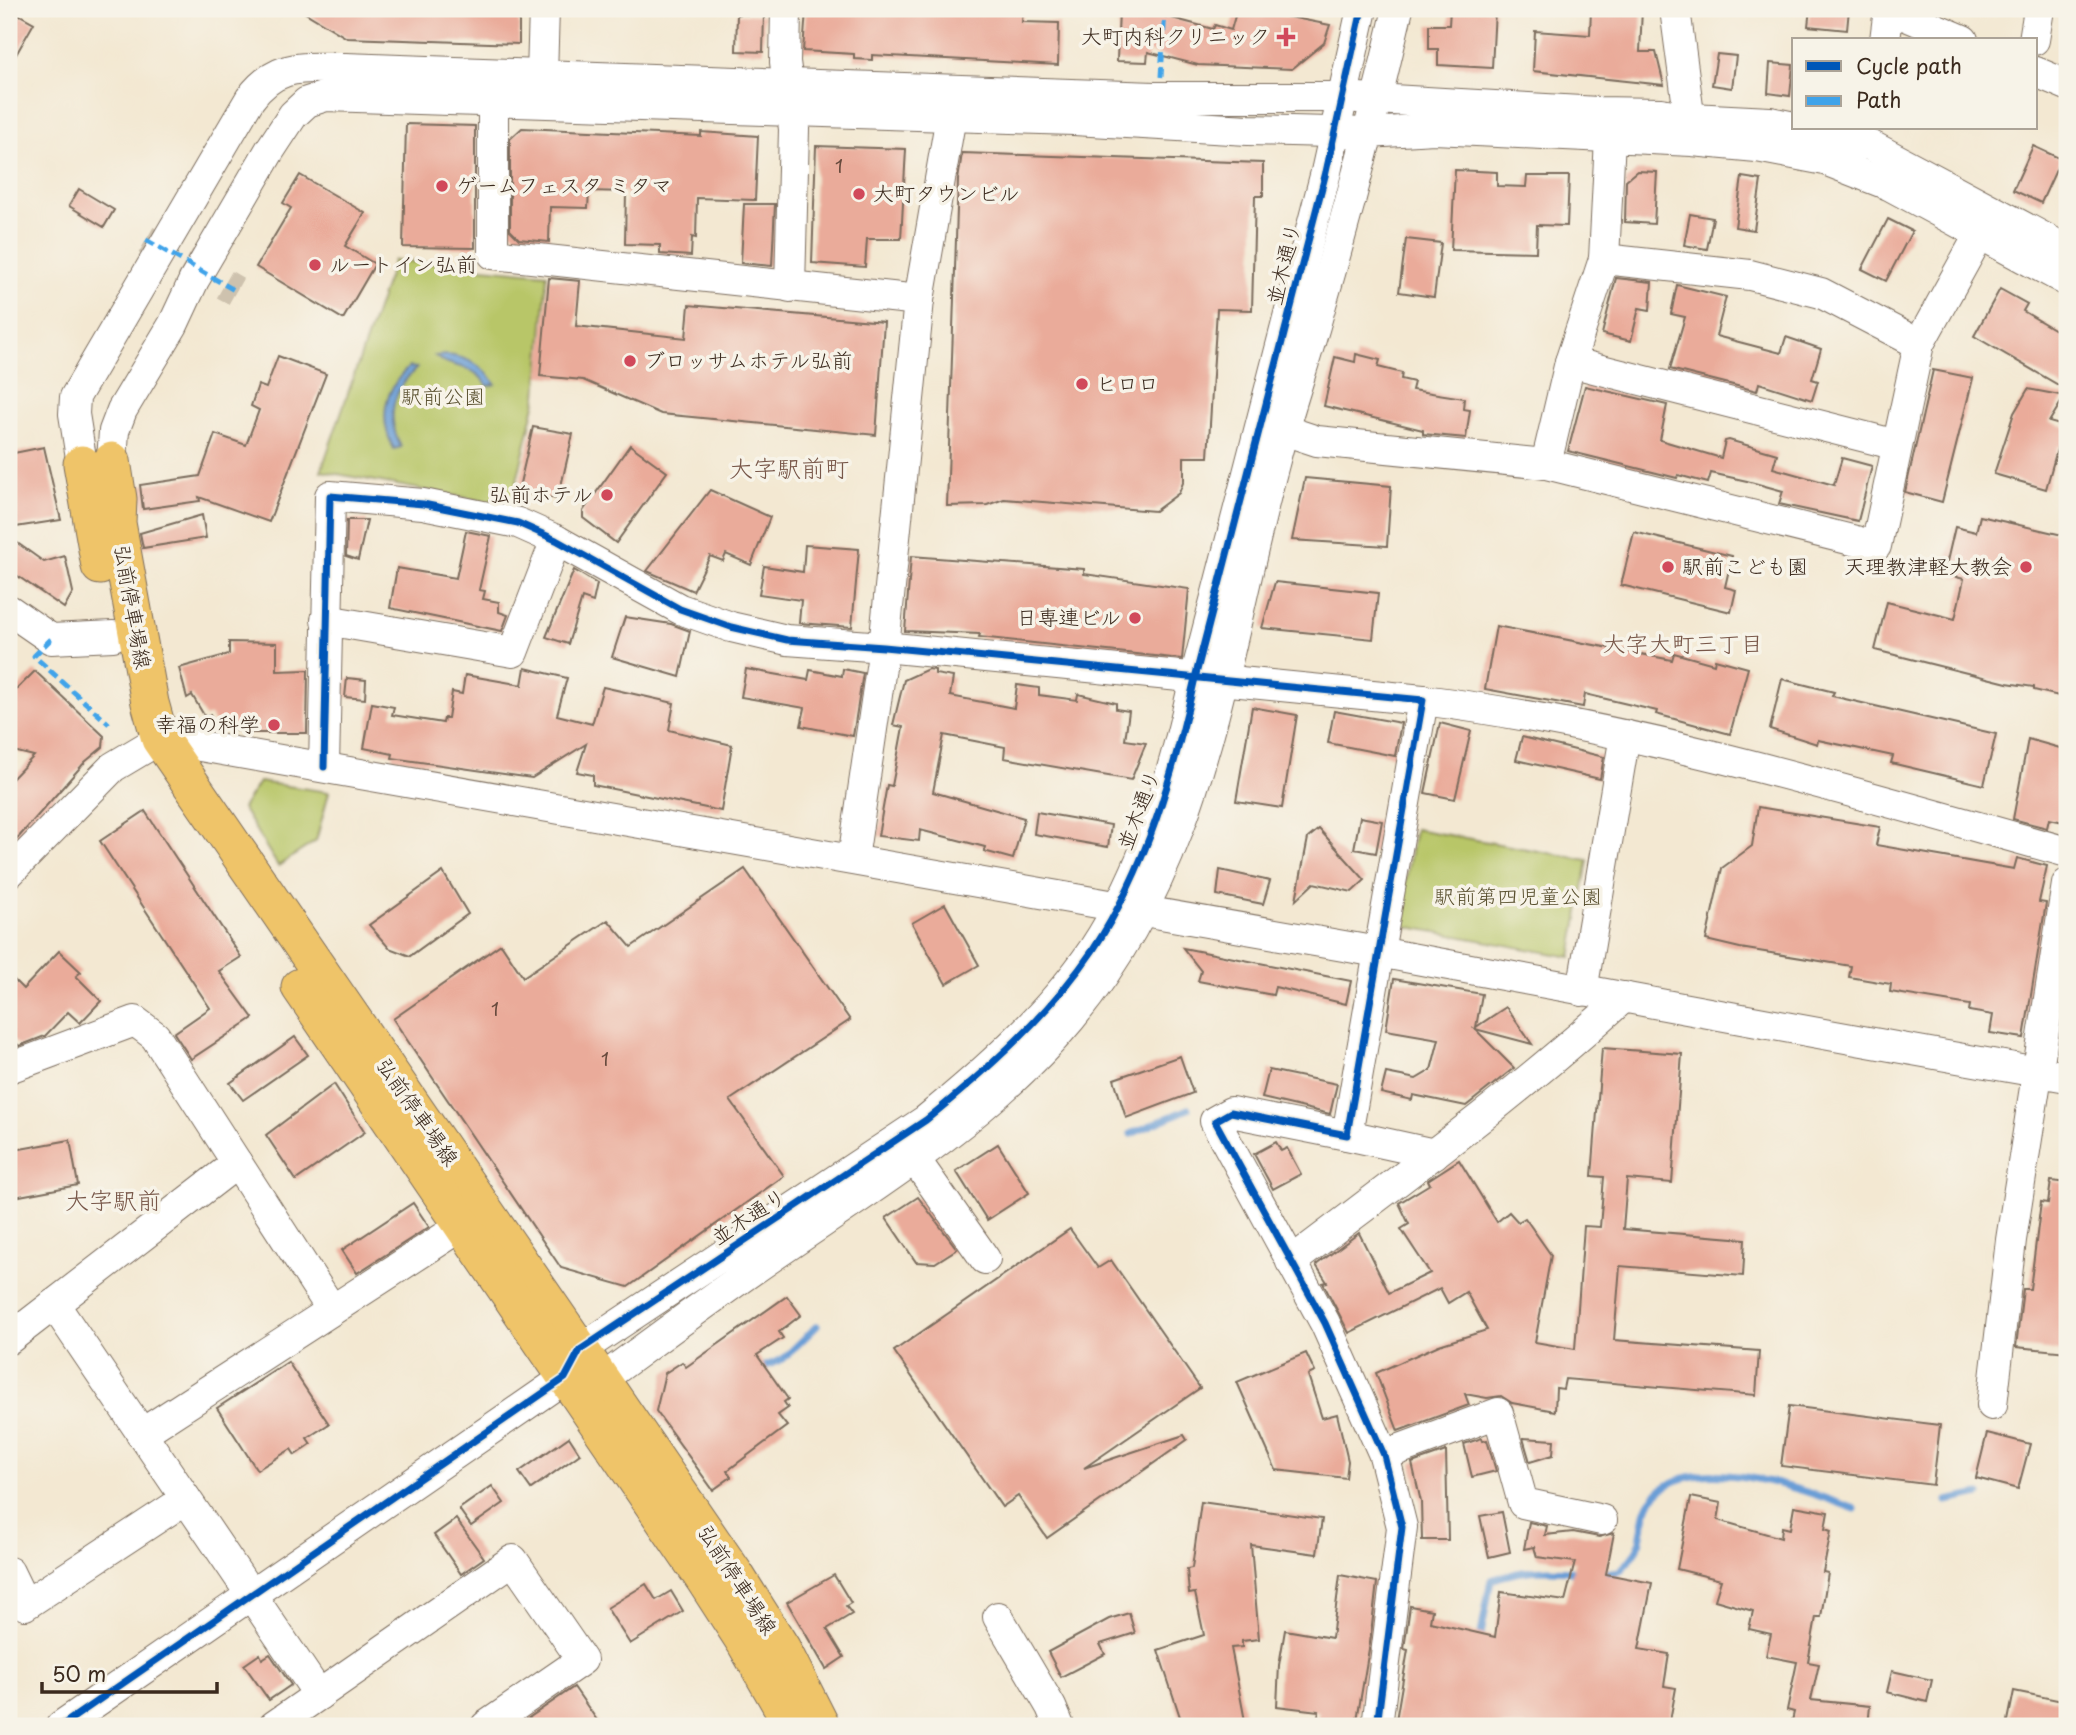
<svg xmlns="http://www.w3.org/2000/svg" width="2076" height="1735" font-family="'Playpen Sans','Klee One',sans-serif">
  <rect width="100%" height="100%" fill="#f7f3e8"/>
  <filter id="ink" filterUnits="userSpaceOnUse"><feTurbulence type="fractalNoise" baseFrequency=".0143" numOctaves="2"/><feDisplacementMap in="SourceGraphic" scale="14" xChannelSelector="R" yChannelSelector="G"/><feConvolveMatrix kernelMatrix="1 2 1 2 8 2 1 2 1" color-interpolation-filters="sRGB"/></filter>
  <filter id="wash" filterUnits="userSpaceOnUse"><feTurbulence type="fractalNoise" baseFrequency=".00686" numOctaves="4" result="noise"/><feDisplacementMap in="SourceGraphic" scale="28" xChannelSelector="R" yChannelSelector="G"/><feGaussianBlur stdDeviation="1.57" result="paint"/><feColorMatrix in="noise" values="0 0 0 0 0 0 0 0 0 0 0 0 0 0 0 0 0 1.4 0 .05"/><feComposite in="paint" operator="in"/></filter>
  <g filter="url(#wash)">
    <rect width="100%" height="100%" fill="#f3e8d2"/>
    <!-- green -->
    <g fill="#b8c668" stroke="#7a7843" stroke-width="2">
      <polygon points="394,260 547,274 537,396 511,506 321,471"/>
      <polygon points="259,782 329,792 316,841 278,866 242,808"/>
      <polygon points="1415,829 1588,860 1571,957 1398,925"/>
    </g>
    <!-- water -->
    <g fill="#6a9ed6" stroke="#52647a" stroke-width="2">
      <path d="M446 355C469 357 483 366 496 384L488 386C471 361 453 371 435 356Z"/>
      <path d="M409 367 417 368C392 390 386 417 401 447L394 449C378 419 384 390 409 367Z"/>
    </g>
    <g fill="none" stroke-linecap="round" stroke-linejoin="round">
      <!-- stream -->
      <g stroke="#6a9ed6" stroke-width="7">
        <polyline points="1131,1134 1188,1109"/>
        <polyline points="756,1370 783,1359 817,1326"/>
        <polyline points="1947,1501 1980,1494"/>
        <path d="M1599 1574 1620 1571C1625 1565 1633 1558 1637 1550 1644 1535 1641 1512 1652 1499 1691 1447 1806 1491 1855 1509"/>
        <path d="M1480 1640 1491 1580C1523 1569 1547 1568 1580 1572"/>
      </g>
    </g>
    <g id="blocks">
      <!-- building -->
      <g fill="#eaab9a">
        <polygon points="9,9 34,23 9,67"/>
        <polygon points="299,9 519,9 519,44 347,38"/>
        <polygon points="856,9 1023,9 1022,22 1059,23 1058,65 872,55 872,60 854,59 854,54 803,51 806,10 856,13"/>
        <polygon points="1119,9 1157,9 1157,14 1213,29 1215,25 1231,30 1237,9 1269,9 1269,13 1330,25 1324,43 1292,69 1198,65 1148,52 1147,62 1117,61"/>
        <polygon points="1450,9 1495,9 1492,68 1438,65 1438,49 1429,49 1429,25 1449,25"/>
        <polygon points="1591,9 1642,9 1640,52 1656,52 1664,85 1533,71 1535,31 1590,35"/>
        <polygon points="1810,9 1849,9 1847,30 1808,26"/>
        <polygon points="737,14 764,15 763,52 736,51"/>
        <polygon points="1717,54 1736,56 1732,88 1712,85"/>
        <polygon points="1770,63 1793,65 1790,96 1768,93"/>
        <polygon points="406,124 475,126 475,248 403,247"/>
        <polygon points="522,128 701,136 701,132 758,136 755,200 697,198 696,238 692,237 691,256 660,254 660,245 625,244 626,192 589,191 588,208 550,207 549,242 519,239 510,230 510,139"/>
        <polygon points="816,146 906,149 901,239 867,239 865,267 812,263"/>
        <polygon points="2033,146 2061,159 2041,203 2013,190"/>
        <polygon points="962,153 1263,163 1263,196 1255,196 1252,310 1217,309 1208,457 1184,457 1184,480 1179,493 1155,511 1004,499 987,505 947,506 958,180"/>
        <polygon points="1455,170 1497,172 1497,186 1526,187 1527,176 1569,176 1567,226 1537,225 1536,252 1451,250"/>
        <polygon points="1637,171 1657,172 1654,224 1625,222 1626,180"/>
        <polygon points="300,175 365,213 345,246 375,264 343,319 256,267 291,208 283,203"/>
        <polygon points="1742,177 1761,180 1754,230 1735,227"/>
        <polygon points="79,189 114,210 104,227 69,206"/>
        <polygon points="744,204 775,204 772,266 741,263"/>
        <polygon points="1690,214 1713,218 1707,249 1684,245"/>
        <polygon points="1888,219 1912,231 1886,281 1862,269"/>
        <polygon points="1406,239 1441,243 1434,297 1399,292"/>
        <polygon points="549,278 580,281 576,326 686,338 689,305 884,322 876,435 661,414 583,380 540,376"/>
        <polygon points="1616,278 1652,282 1650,310 1639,308 1631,341 1602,334"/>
        <polygon points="1677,285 1726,297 1716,336 1781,353 1786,337 1821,349 1812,379 1818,381 1812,400 1759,383 1757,391 1670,369 1685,317 1671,314"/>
        <polygon points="2000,289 2027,304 2023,311 2067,337 2067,390 1974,336"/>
        <polygon points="1356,354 1380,360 1378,367 1402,373 1401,379 1414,382 1412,390 1464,398 1463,409 1470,410 1466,438 1423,434 1423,430 1324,406 1335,357 1355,362"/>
        <polygon points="278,356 326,374 269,522 199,497 200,501 143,509 140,485 200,476 215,434 246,445 259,410 251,406 258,385 266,388"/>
        <polygon points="1933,370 1973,378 1942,502 1905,492"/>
        <polygon points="1585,386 1667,405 1660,440 1721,458 1725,441 1729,440 1777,454 1773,468 1834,485 1842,458 1872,466 1858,521 1779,504 1783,491 1747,481 1711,473 1708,483 1678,475 1677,478 1568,451"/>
        <polygon points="2028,389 2065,396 2049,422 2067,427 2067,449 2058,446 2046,489 1994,474 2014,413"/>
        <polygon points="533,427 573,434 558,499 518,492"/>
        <polygon points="630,445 667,472 616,543 583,518 583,511"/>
        <polygon points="44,447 61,520 9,528 9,454"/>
        <polygon points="1305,478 1391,486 1387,546 1292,540"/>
        <polygon points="710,490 770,517 751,565 726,554 723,561 710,556 693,591 647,571"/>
        <polygon points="202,515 206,538 143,548 140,533"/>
        <polygon points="1980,516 2067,536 2067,698 2034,690 2034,687 2007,683 1875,650 1887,602 1955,619 1964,579 1944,574 1955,527 1976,532"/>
        <polygon points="347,520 367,520 358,560 346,556"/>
        <polygon points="466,531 491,536 479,590 485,591 483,599 499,602 499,612 508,615 502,631 390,608 397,568 456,578"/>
        <polygon points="1634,532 1732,556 1725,587 1736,590 1731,612 1621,585"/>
        <polygon points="9,537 44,562 65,556 73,592 64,608 9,570"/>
        <polygon points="805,545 859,549 852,627 799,623 801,600 759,594 764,566 803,572"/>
        <polygon points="911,556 1084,569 1084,574 1189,589 1182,659 979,637 980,634 905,631"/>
        <polygon points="574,570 597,584 593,602 582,598 568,644 546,637"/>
        <polygon points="1275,582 1378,593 1373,639 1262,628"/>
        <polygon points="625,617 671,624 690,631 680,677 612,657"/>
        <polygon points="1496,626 1672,660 1674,653 1714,664 1715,659 1748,668 1730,734 1656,714 1657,711 1585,694 1583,707 1485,689"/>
        <polygon points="229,642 277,643 277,671 308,670 307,733 250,733 216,727 210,715 205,717 192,695 187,698 179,668 229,654"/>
        <polygon points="525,668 567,678 557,715 592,724 603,687 674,703 669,730 732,745 721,811 593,785 593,775 577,772 586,744 532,778 392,758 393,754 364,748 372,703 394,707 392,715 443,723 444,718 448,718 452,692 462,694 465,675 522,685"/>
        <polygon points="746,669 808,680 810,670 842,676 843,669 863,673 853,736 801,726 805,708 741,697"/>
        <polygon points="928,669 935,670 935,674 953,677 950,696 1014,708 1017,685 1039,688 1039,695 1077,700 1078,694 1116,703 1116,709 1129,711 1125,740 1146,743 1131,780 1004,758 1005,747 944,735 933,792 1024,818 1013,859 984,851 985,847 920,830 919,841 878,836 887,785 892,786 903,727 893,725 904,680"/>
        <polygon points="35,671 104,736 103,747 85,762 9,848 9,782 34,756 9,750 9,697"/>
        <polygon points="347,678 366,680 365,699 345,697"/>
        <polygon points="1782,679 1834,692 1832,696 1996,734 1984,785 1891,763 1893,756 1818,740 1817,744 1770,729"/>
        <polygon points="1252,707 1297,715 1282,808 1236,801"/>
        <polygon points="1334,711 1401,723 1395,756 1328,743"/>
        <polygon points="1440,723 1471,731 1455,799 1425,793"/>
        <polygon points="1522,737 1604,757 1600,779 1516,760"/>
        <polygon points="2028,739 2067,750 2064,822 2049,819 2047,828 2013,819"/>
        <polygon points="1758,807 1880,827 1876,845 2014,869 2017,858 2047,866 2039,902 2046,903 2024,1038 1990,1033 1993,1015 1969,1011 1970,1005 1890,992 1891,984 1849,977 1851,966 1740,948 1706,940 1722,868 1752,846"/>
        <polygon points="145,811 241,957 219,971 253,1018 191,1059 174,1033 210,1008 100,841"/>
        <polygon points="1037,812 1111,825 1108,847 1034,834"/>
        <polygon points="1360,817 1382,821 1376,853 1354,849"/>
        <polygon points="1319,829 1365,880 1352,892 1314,883 1296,900 1308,838"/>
        <polygon points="745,869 850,1020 730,1100 784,1176 628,1287 561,1268 393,1019 501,944 523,977 608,920 631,947"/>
        <polygon points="1220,870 1270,881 1263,904 1217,895"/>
        <polygon points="443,872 468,914 410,956 389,948 369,925"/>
        <polygon points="945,904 979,965 946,984 912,923"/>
        <polygon points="1183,948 1351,981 1346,1004 1275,987 1273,995 1198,981 1201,971"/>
        <polygon points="59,951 81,972 76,976 101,1001 80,1023 68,1012 45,1036 19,1046 9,1036 9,975 23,989"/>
        <polygon points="1394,979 1482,994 1476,1027 1506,1007 1532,1044 1475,1029 1514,1068 1466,1106 1413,1095 1412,1100 1381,1093 1386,1073 1416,1079 1431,1070 1439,1039 1386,1030"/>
        <polygon points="295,1037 308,1055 243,1100 230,1083"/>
        <polygon points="1602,1048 1682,1054 1672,1183 1627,1179 1623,1229 1745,1239 1743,1276 1620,1266 1614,1340 1759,1351 1756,1395 1565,1379 1563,1389 1556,1388 1555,1411 1512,1403 1501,1396 1487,1398 1465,1394 1469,1405 1398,1431 1376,1373 1439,1345 1487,1330 1466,1292 1448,1303 1440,1288 1349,1333 1323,1283 1327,1282 1316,1265 1359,1233 1389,1293 1430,1273 1401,1229 1409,1224 1399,1203 1430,1184 1428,1180 1459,1160 1497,1222 1509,1212 1518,1222 1525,1218 1551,1255 1535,1342 1575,1349 1584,1226 1600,1227 1604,1177 1592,1176"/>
        <polygon points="1180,1056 1193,1093 1126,1118 1114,1079"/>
        <polygon points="1269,1070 1337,1084 1330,1114 1262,1098"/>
        <polygon points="334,1084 365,1132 296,1180 266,1135"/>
        <polygon points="70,1140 78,1185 9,1198 9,1151"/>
        <polygon points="1276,1142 1281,1151 1287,1148 1301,1174 1273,1189 1254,1154"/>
        <polygon points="998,1144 1029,1193 987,1220 956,1171"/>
        <polygon points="2051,1181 2067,1183 2067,1352 2016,1347 2023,1289 2030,1289 2041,1202 2048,1203"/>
        <polygon points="918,1197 957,1249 935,1263 916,1262 886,1218"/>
        <polygon points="413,1203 429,1227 357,1273 342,1250"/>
        <polygon points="1070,1229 1098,1268 1111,1260 1200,1388 1084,1468 1184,1435 1187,1440 1047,1538 1018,1496 1002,1507 894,1351"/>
        <polygon points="787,1296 801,1315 779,1332 783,1338 757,1355 788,1399 784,1402 788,1408 778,1415 787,1426 727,1471 731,1477 713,1490 656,1411 665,1373 682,1362 686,1367"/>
        <polygon points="1306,1353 1315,1372 1308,1375 1322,1418 1337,1414 1348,1461 1346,1478 1276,1470 1237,1382"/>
        <polygon points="288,1362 329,1424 307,1438 311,1444 295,1455 291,1449 257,1470 217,1408"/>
        <polygon points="1789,1406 1940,1425 1933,1485 1781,1466"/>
        <polygon points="1987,1433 2030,1444 2018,1489 1976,1478"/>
        <polygon points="569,1437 580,1454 531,1489 519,1472"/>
        <polygon points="1482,1438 1483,1441 1487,1440 1496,1471 1472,1477 1464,1444"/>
        <polygon points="1523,1438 1554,1440 1553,1455 1530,1462"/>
        <polygon points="1446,1451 1448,1540 1422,1540 1421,1502 1412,1463"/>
        <polygon points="492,1486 504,1503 471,1526 459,1509"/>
        <polygon points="1691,1497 1721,1503 1718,1520 1781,1538 1782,1527 1790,1529 1794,1506 1828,1512 1825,1529 1831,1531 1823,1572 1828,1573 1821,1617 1816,1617 1808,1662 1819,1664 1811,1700 1870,1706 1868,1726 1791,1726 1794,1712 1787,1710 1797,1662 1766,1656 1771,1634 1749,1629 1753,1611 1715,1600 1721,1580 1677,1569"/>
        <polygon points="1201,1502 1322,1519 1317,1554 1251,1545 1259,1639 1242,1641 1242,1647 1231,1648 1246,1726 1183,1726 1158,1650 1204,1635 1195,1593 1189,1594 1187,1569 1192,1568"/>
        <polygon points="1502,1512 1510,1552 1489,1557 1480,1516"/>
        <polygon points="456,1519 484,1558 461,1574 434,1535"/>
        <polygon points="1529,1522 1547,1526 1545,1535 1573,1532 1599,1537 1614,1533 1606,1574 1652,1583 1639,1649 1669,1654 1664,1686 1676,1688 1669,1726 1395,1726 1408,1650 1404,1649 1410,1606 1432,1610 1430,1622 1495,1637 1501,1592 1565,1601 1575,1562 1537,1557 1534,1547 1524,1549"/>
        <polygon points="834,1575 851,1603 846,1606 852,1614 827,1629 844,1657 826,1669 787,1602"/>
        <polygon points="1340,1575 1377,1582 1370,1643 1356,1726 1316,1726 1319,1711 1277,1706 1279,1665 1285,1630 1332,1638"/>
        <polygon points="646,1584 656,1600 671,1591 683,1611 630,1644 607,1608"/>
        <polygon points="1129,1613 1135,1633 1100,1644 1105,1654 1061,1677 1048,1652 1109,1619"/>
        <polygon points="260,1654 262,1659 270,1654 291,1685 269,1700 244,1665"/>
        <polygon points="1892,1671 1932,1680 1927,1702 1887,1692"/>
        <polygon points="574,1687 601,1726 517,1726"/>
        <polygon points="2014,1691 2067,1702 2067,1726 2007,1726"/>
      </g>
    </g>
  </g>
  <g filter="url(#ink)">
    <use href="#blocks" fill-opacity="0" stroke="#7b6c5d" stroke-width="2"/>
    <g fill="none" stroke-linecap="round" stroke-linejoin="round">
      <!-- minor-tunnel -->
      <polyline stroke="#cec2ae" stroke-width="30" stroke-dasharray="30 15" stroke-linecap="butt" points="146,240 236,291"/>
      <!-- minor casing -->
      <g stroke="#7b6c5d" stroke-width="32">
        <g id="minor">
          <polyline points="786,9 785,62 794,129 790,287"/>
          <polyline points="1675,9 1692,137"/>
          <polyline points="1890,9 1963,40"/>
          <polyline points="1885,40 1889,9"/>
          <polyline points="2034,40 2039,9"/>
          <polyline points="2036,72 2067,85"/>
          <polyline points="542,75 544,9"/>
          <polyline points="493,101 493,254 919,300"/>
          <polyline points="1795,128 1872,146 2067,250"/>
          <polyline points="1604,259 1750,275 1821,293 1919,344"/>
          <polyline points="1570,362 1897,445"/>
          <polyline points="1265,424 1317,441 1546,464 1876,546 1919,344 1992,212"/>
          <polyline points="112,461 114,431 122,410 173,325 194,280 270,150 293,115 307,102 326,96 1074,120 1248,130 1368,133 1434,129 1692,141 1757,147 1825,160 1889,185 2067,281"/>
          <path d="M82 464 74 414 75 397 250 99C277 62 304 68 345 68L1155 97H1341L1598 112 1661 113 1691 118 1770 122 1794 127"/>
          <polyline points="1546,464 1570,362 1604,259 1610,138"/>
          <polyline points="9,610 51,639 113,636"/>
          <polyline points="326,620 513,652 556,540"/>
          <path d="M1423 700C1642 728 1855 793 2067 852"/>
          <polyline points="324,767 330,496 423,504 518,523 556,540 680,609 731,627 787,640 884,647 1423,700 1347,1135 1231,1112 1215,1121 1325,1323 1384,1455 1402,1527 1377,1726"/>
          <polyline points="853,859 884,647 919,300 951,116"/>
          <path d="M9 873 113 767 160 739C566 808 972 878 1378 952 1607 994 1837 1038 2067 1077"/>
          <polyline points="1582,991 1625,735"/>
          <polyline points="9,1068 135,1021 155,1036 237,1163"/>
          <polyline points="1347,1135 1434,1154"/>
          <polyline points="905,1145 985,1259"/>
          <path d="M1291 1262C1404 1176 1519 1093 1624 997"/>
          <polyline points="54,1304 319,1695"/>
          <polyline points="9,1339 237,1163 332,1310"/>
          <path d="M581 1379 601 1380C657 1339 713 1297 770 1258 869 1190 972 1128 1054 1038 1205 871 1219 667 1275 460 1288 409 1306 359 1320 308 1349 209 1375 109 1398 9"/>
          <polyline points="1992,1405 2011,1240 2067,884"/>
          <polyline points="141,1434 462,1226"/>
          <polyline points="1384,1455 1498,1413 1523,1503 1602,1520"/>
          <polyline points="9,1572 25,1605 186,1499"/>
          <polyline points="998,1617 1051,1707 1059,1726"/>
          <path d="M61 1726 565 1378 580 1350 926 1120C986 1071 1049 1015 1093 950 1147 868 1174 772 1195 678L1326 172 1362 9"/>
          <polyline points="274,1726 513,1560 582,1660 486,1726"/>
        </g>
      </g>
      <!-- major casing -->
      <g stroke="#7b6c5d" stroke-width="39">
        <g id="major">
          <polyline points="112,461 118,499 117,523 150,703 160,739 736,1576 782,1649 821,1726"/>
          <polyline points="82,464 100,566"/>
          <polyline points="300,987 704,1579 746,1644 793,1726"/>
        </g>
      </g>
      <!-- minor -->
      <use href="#minor" stroke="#fff" stroke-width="30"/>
      <!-- major -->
      <use href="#major" stroke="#efc469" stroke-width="37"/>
      <!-- quiet -->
      <g stroke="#3fa3ea" stroke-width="5" stroke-dasharray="10 5" stroke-linecap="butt">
        <polyline points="1161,77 1165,9"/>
        <polyline points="146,240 236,291"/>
        <polyline points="51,639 34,656 109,724"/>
      </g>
      <!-- cycleway casing -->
      <g stroke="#f7f3e8" stroke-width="11">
        <g id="cycleway">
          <polyline points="324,767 330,496 423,504 518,523 556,540 680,609 731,627 787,640 884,647 1423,700 1347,1135 1231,1112 1215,1121 1325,1323 1384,1455 1402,1527 1377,1726"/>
          <path d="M61 1726 565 1378 580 1350 926 1120C986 1071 1049 1015 1093 950 1147 868 1174 772 1195 678L1326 172 1362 9"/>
        </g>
      </g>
      <!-- cycleway -->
      <use href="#cycleway" stroke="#0057b8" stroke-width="7"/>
    </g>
  </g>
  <!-- markers -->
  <g fill="#d1495b" stroke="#f7f3e8" stroke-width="2.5">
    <path d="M1282.5 26.5h7v7h7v7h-7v7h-7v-7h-7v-7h7z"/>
    <circle cx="442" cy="186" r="7"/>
    <circle cx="859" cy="194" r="7"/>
    <circle cx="315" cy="265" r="7"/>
    <circle cx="630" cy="361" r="7"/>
    <circle cx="1082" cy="384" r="7"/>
    <circle cx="607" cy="495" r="7"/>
    <circle cx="1668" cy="567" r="7"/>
    <circle cx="2026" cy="567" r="7"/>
    <circle cx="1135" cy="618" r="7"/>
    <circle cx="274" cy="725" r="7"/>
  </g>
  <g text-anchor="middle" stroke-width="7" stroke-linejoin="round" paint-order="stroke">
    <!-- number labels -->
    <g font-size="18" fill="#674a3d">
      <text x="839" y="173">1</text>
      <text x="495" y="1016">1</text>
      <text x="605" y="1066">1</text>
    </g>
    <!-- poi labels -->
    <g font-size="21" fill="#3b2a1e" stroke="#f7f3e8" text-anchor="start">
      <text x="1270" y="44" text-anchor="end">大町内科クリニック</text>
      <text x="456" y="193">ゲームフェスタ ミタマ</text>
      <text x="873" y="201">大町タウンビル</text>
      <text x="329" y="272">ルートイン弘前</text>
      <text x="644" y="368">ブロッサムホテル弘前</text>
      <text x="1096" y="391">ヒロロ</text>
      <text x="593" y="502" text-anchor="end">弘前ホテル</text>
      <text x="1682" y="574">駅前こども園</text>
      <text x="2012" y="574" text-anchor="end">天理教津軽大教会</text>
      <text x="1121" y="625" text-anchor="end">日専連ビル</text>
      <text x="260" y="732" text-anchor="end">幸福の科学</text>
    </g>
    <!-- street labels -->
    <g font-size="21" fill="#3b2a1e" stroke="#f7f3e8">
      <text transform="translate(1284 264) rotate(-76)" y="7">並木通り</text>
      <text transform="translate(132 607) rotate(80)" y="7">弘前停車場線</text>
      <text transform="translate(1139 810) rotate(-69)" y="7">並木通り</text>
      <text transform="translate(417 1112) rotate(55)" y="7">弘前停車場線</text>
      <text transform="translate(749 1217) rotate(-33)" y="7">並木通り</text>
      <text transform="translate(737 1580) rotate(57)" y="7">弘前停車場線</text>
    </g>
    <!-- park labels -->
    <g font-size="21" fill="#5a5130" stroke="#f7f3e8">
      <text x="443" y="404">駅前公園</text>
      <text x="1518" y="904">駅前第四児童公園</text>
    </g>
    <!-- neighbourhood labels -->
    <g font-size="23" fill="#785749" stroke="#f7f3e8">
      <text x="1683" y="652">大字大町三丁目</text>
    </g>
    <!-- quarter labels -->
    <g font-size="24" fill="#785749" stroke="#f7f3e8">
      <text x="789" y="477">大字駅前町</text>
      <text x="113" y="1209">大字駅前</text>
    </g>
  </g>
  <!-- margin -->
  <rect width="2076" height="1735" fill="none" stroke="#f7f3e8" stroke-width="35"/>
  <!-- legend -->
  <rect x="1792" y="38" width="245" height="91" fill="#f7f3e8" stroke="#aca397" stroke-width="2"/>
  <rect x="1806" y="61" width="35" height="10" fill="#0057b8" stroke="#aca397" stroke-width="2"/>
  <text x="1856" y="74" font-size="21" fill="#3b2a1e">Cycle path</text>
  <rect x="1806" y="96" width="35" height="10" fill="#3fa3ea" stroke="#aca397" stroke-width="2"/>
  <text x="1856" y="108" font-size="21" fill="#3b2a1e">Path</text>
  <!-- scale -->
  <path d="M42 1682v10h175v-10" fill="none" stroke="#3b2a1e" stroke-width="3.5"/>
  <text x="52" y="1682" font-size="21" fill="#3b2a1e" stroke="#f7f3e8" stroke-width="5" paint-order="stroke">50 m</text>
</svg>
